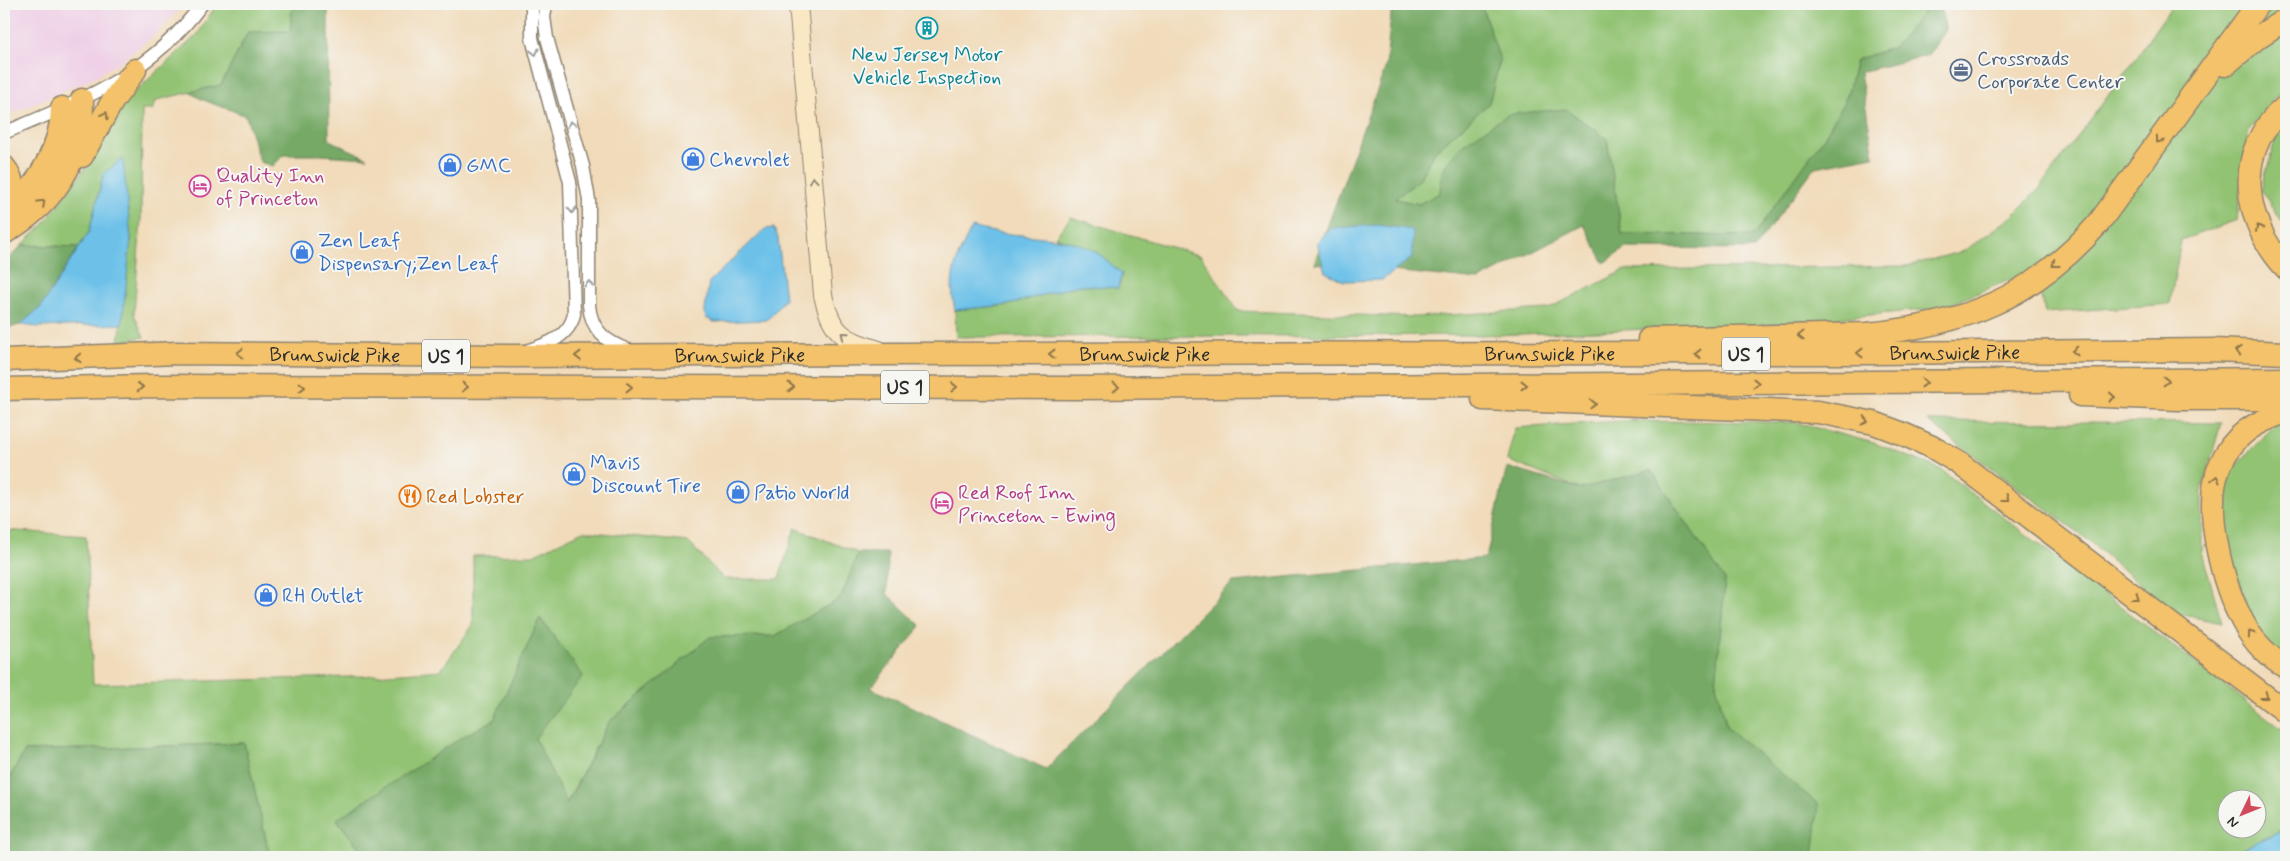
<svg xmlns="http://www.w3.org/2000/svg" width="2290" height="861" font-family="Mynerve,sans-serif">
  <rect width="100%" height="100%" fill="#f6f6f2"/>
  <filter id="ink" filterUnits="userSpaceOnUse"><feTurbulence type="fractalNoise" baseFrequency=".02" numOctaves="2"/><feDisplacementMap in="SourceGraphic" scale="10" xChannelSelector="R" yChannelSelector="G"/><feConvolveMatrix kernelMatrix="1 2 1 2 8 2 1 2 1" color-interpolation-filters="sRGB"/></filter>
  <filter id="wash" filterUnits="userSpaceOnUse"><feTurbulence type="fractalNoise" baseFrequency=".0096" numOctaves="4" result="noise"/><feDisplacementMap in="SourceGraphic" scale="20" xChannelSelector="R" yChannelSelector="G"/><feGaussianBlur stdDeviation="1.12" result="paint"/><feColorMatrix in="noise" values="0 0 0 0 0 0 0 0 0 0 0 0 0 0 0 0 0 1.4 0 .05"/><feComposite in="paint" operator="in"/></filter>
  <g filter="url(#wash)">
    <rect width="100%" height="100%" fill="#f1dbba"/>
    <!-- built -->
    <polygon fill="#efd0e6" points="4,4 185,4 155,35 118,63 93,78 4,117"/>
    <!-- green -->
    <g fill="#92c373" stroke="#5e774f" fill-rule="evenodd">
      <polygon points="217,4 292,4 291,31 248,32 221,85 157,100 152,110 142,110 141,219 134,314 144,337 119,342 131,239 104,173 89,232 79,247 22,245 44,224 90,161 127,99 197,35"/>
      <polygon points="1481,4 1919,4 1923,14 1894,47 1856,60 1847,96 1825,136 1753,236 1622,234 1607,139 1442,170 1440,193 1419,204 1395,199 1419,180 1434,152 1489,103 1500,60"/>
      <polygon points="2173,4 2286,4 2286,88 2283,89 2248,131 2237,220 2181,240 2170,304 2045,313 2034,270 1941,308 1778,324 1495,335 956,337 955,310 1008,305 1078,285 1118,288 1122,274 1096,252 1055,237 1071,217 1201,256 1238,311 1415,317 1548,309 1625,270 1907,266 1964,251 2009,219 2039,189 2133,62"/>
      <polygon points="2286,129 2286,228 2261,190 2276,137"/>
      <path d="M1619 421 1794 422 1874 443 1940 469 2286 732V828L2225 857H1813L1818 805 1727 728 1716 684 1725 580 1651 470 1580 489 1507 460 1515 428ZM2228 798H2258V828H2228Z"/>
      <polygon points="1927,421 2221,423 2202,490 2202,552 2222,623 2174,613 2083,536"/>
      <polygon points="2277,423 2286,423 2286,658 2270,650 2250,616 2223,532 2227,475"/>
      <polygon points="795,528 858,553 841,598 775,636 710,637 609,722 566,804 535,738 583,676 540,618 494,720 464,736 337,820 366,857 270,857 244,743 25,751 4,787 4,530 86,536 93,684 349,677 441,670 473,625 473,556 533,555 583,531 688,542 724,579 779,579"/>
    </g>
    <!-- forest -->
    <g fill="#75a965" stroke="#506a48">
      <path d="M292 4H328L329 140 368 158 320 155H284L273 166 260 162 246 116C226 107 207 104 189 92L221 85 248 32 290 31Z"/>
      <polygon points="1392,4 1481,4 1500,60 1489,103 1434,152 1419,180 1395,199 1419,204 1440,193 1442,170 1460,146 1509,114 1566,109 1607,139 1622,234 1753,236 1825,136 1847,96 1856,60 1894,47 1923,14 1919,4 1939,4 1946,30 1929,55 1860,72 1874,156 1815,167 1754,249 1626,248 1604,263 1584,225 1479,280 1314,263 1386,66"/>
      <polygon points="22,245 79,247 41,307 20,325 4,329 4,264"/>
      <polygon points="1507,467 1580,489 1651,470 1725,580 1716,684 1727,728 1819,805 1813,857 366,857 337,819 464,736 494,720 540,618 583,676 535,738 567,804 609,722 710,637 775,636 841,598 858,553 888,553 887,594 921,626 871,688 1046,769 1233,582 1486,558"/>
      <polygon points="244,743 270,857 4,857 4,787 25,751"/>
    </g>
    <!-- water -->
    <g fill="#6dc1e9" stroke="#4c768a">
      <polygon points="123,159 131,239 122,324 39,327 20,325 41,307 89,232 104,173"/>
      <polygon points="1378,225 1413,230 1412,258 1382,280 1344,281 1325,272 1317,242 1332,228"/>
      <path d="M972 227C1012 240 1058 230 1096 252 1105 258 1114 267 1122 274L1118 288 1078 285 1008 305 955 310C947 275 957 257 972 227Z"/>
      <polygon points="774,228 778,238 785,299 767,320 714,322 706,318 705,311 709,282 765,229"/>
      <polygon points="2286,828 2286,857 2225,857"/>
    </g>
  </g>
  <g filter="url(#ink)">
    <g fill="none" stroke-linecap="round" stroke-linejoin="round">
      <!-- street casing -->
      <g stroke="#8e8372" stroke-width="15">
        <g id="street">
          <path d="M546 4 544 17 547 38 583 166 589 200V305C591 330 606 342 628 350"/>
          <path d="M4 133C82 100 150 75 202 4"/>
          <path d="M529 350C548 344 570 336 574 314L570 182 532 38V4"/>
        </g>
      </g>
      <!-- secondary casing -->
      <g stroke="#8e8372" stroke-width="20">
        <path id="secondary" d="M798 4 823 295C832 334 843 339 879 350"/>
      </g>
      <!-- highway casing -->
      <g stroke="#8e8372" stroke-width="25">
        <g id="highway">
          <polyline points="2225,65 2258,37 2286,19"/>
          <path d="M2286 106C2233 150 2242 221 2286 268"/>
          <polyline points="82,156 112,102 135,70"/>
          <path d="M4 167C17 182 12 197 6 214"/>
          <path d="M6 224C31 188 62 154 62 108"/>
          <path d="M4 233C55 203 83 160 82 100"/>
          <path d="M1649 339 1867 334C1964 325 2032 298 2098 224L2258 4"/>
          <path id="s1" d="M4 360 178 353 511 356 889 354 1873 353 2214 350 2286 353"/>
          <polyline points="4,389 152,386 1076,388 2286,379"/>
          <polyline points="2080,395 2178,399 2286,399"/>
          <polyline points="1483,399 1818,412 1874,423 1903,434 1932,447 1959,463 2286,712"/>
          <path d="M2286 412C2255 422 2234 434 2220 465 2202 507 2222 585 2244 624 2253 641 2269 658 2286 667"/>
        </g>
      </g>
      <!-- street -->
      <use href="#street" stroke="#fff" stroke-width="12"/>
      <!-- secondary -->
      <use href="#secondary" stroke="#fae7c3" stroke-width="18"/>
      <!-- highway -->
      <use href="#highway" stroke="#f3c26a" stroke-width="22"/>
    </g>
    <!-- one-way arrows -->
    <defs><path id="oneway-chevron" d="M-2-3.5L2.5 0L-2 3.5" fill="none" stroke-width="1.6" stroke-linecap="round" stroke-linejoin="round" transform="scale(1.25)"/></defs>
    <g stroke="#a0a0a0">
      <use href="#oneway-chevron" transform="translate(535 52) rotate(76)"/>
      <use href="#oneway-chevron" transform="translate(571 124) rotate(-106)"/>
      <use href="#oneway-chevron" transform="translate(572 210) rotate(89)"/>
      <use href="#oneway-chevron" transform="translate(589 284) rotate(-89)"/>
    </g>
    <g stroke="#8f764a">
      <use href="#oneway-chevron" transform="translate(105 115) rotate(-61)"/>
      <use href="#oneway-chevron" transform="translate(2159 140) rotate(126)"/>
      <use href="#oneway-chevron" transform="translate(42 203) rotate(-44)"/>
      <use href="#oneway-chevron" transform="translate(2259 228) rotate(-114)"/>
      <use href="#oneway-chevron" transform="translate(2055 264) rotate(142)"/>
      <use href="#oneway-chevron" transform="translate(1801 336) rotate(179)"/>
      <use href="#oneway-chevron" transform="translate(2075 351) rotate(179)"/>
      <use href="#oneway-chevron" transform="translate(2238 351) rotate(-177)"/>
      <use href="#oneway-chevron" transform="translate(240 353) rotate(180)"/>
      <use href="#oneway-chevron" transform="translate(1860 353) rotate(180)"/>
      <use href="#oneway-chevron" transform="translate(1052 354) rotate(-180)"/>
      <use href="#oneway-chevron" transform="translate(1698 354) rotate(180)"/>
      <use href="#oneway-chevron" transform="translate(578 356) rotate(180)"/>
      <use href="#oneway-chevron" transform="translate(78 358) rotate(178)"/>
      <use href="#oneway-chevron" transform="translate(2166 381) rotate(-1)"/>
      <use href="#oneway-chevron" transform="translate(1756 383)"/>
      <use href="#oneway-chevron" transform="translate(1924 383)"/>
      <use href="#oneway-chevron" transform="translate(1524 385)"/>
      <use href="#oneway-chevron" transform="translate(140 387) rotate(-2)"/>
      <use href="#oneway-chevron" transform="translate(302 387)"/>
      <use href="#oneway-chevron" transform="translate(465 387)"/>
      <use href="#oneway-chevron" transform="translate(629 387)"/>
      <use href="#oneway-chevron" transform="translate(791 387)"/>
      <use href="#oneway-chevron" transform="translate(954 387)"/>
      <use href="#oneway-chevron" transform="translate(1116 387) rotate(-1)"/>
      <use href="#oneway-chevron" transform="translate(2112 397) rotate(4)"/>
      <use href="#oneway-chevron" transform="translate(1593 404) rotate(2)"/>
      <use href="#oneway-chevron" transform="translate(1865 421) rotate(14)"/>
      <use href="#oneway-chevron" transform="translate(2216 479) rotate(-75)"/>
      <use href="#oneway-chevron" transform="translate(2006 499) rotate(37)"/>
      <use href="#oneway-chevron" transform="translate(2136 597) rotate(37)"/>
      <use href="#oneway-chevron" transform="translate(2251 634) rotate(-125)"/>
      <use href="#oneway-chevron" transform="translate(2265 696) rotate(37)"/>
    </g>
    <g stroke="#928977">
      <use href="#oneway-chevron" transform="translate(813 180) rotate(-95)"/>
      <use href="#oneway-chevron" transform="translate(844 335) rotate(-141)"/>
    </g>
  </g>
  <!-- icons -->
  <defs>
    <g id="building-ring" transform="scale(1.125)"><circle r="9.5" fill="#f6f6f2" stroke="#0f9aa8" stroke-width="1.5"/><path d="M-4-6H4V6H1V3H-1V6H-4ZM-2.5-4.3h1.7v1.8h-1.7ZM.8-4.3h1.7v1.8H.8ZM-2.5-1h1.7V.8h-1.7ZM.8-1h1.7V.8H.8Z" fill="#0f9aa8"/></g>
    <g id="office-ring" transform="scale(1.125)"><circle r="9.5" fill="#f6f6f2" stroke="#5c6f8a" stroke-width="1.5"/><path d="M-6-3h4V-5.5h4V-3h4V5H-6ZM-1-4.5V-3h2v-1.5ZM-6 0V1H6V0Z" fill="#5c6f8a"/></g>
    <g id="shop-ring" transform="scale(1.125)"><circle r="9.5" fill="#f6f6f2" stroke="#3f7fe0" stroke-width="1.5"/><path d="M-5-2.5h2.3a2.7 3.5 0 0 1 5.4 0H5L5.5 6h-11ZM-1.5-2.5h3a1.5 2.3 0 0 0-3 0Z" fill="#3f7fe0"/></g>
    <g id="hotel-ring" transform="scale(1.125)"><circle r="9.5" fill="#f6f6f2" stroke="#d1479c" stroke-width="1.5"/><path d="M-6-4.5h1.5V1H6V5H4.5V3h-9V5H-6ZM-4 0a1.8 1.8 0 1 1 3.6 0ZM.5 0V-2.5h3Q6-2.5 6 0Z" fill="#d1479c"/></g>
    <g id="restaurant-ring" transform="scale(1.125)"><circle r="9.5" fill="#f6f6f2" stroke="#e8710a" stroke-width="1.5"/><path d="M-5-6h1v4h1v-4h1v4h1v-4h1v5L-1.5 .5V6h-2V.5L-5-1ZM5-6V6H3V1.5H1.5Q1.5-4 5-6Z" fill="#e8710a"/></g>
  </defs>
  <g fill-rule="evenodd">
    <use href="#building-ring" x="927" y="28"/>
    <use href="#office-ring" x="1961" y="70"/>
    <use href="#shop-ring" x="693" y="159"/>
    <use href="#shop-ring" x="450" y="165"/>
    <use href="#hotel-ring" x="200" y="186"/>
    <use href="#shop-ring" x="302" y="252"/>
    <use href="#shop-ring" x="574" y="474"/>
    <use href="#shop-ring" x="738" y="492"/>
    <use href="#restaurant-ring" x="410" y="496"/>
    <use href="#hotel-ring" x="942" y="503"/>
    <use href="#shop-ring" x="266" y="595"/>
  </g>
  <g text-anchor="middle" stroke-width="4" stroke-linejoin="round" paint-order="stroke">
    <!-- shield labels -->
    <g fill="#f6f6f2" stroke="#686867" stroke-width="1">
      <rect x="1722" y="337.5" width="48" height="33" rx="4"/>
      <rect x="422" y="339.5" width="48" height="33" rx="4"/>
      <rect x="881" y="370.5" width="48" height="33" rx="4"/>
    </g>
    <g font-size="19" font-weight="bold" fill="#2b2b2b">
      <text x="1746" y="361">US 1</text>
      <text x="446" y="363">US 1</text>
      <text x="905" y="394">US 1</text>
    </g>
    <!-- culture labels -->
    <g font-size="20" fill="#0d838f" stroke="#f6f6f2">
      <text x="927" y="61">New Jersey Motor<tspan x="927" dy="23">Vehicle Inspection</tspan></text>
    </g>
    <!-- service labels -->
    <g font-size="20" fill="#4e5e75" stroke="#f6f6f2" text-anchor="start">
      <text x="1977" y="65">Crossroads<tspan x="1977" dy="23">Corporate Center</tspan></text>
    </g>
    <!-- shop labels -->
    <g font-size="20" fill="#366cbe" stroke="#f6f6f2" text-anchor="start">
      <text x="709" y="166">Chevrolet</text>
      <text x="466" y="172">GMC</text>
      <text x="318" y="247">Zen Leaf<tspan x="318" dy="23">Dispensary;Zen Leaf</tspan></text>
      <text x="590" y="469">Mavis<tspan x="590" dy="23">Discount Tire</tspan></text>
      <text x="754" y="499">Patio World</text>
      <text x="282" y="602">RH Outlet</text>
    </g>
    <!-- hotel labels -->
    <g font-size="20" fill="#b23c85" stroke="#f6f6f2" text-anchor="start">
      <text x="216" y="182">Quality Inn<tspan x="216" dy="23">of Princeton</tspan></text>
      <text x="958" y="499">Red Roof Inn<tspan x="958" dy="23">Princeton - Ewing</tspan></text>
    </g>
    <!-- street labels -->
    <g font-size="20" fill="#2b2b2b" stroke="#f6f6f2">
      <text dy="7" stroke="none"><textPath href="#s1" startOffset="1951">Brunswick Pike</textPath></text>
      <text dy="7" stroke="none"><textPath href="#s1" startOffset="331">Brunswick Pike</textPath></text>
      <text dy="7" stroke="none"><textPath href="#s1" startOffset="1141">Brunswick Pike</textPath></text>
      <text dy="7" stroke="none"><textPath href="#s1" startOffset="1546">Brunswick Pike</textPath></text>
      <text dy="7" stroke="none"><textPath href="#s1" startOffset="736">Brunswick Pike</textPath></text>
    </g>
    <!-- food labels -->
    <g font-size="20" fill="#c56008" stroke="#f6f6f2" text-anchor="start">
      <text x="426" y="503">Red Lobster</text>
    </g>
  </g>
  <!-- margin -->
  <rect width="2290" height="861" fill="none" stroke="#f6f6f2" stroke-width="20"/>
  <!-- north arrow -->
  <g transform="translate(2242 814) rotate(227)"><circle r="24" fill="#f6f6f2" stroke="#a5a5a2"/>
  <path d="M0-4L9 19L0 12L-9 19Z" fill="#d1495b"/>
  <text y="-8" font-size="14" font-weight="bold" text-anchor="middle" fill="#2b2b2b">N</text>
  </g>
</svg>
